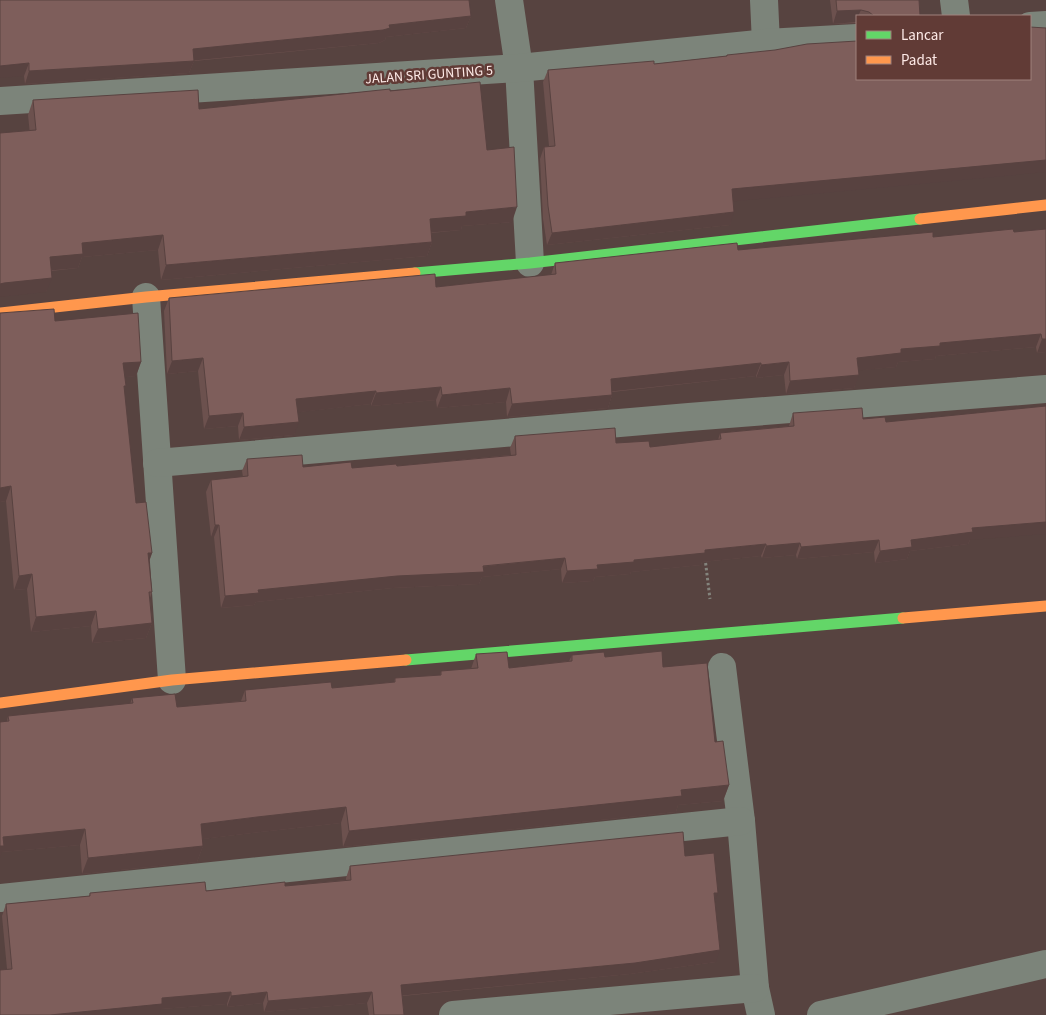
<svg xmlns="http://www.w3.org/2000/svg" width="1046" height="1015" font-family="'Source Sans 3',sans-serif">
  <rect width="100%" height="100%" fill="#574340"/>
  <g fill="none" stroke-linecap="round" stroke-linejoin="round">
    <!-- path -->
    <polyline stroke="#84847d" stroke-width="3" stroke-dasharray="2.5 2.5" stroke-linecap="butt" points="705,558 710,599"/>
    <!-- street -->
    <g stroke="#7c847a" stroke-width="28">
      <polyline points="509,0 519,68 530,263"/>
      <polyline points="764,0 766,43"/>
      <polyline points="954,0 956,16"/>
      <polyline points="1030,26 1046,25"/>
      <polyline points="0,101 519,68 766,43 857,38"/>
      <polyline points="146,297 172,680"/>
      <polyline points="157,463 689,417 1046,389"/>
      <polyline points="722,667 741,821 755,988 761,1015"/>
      <polyline points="0,898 741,821"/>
      <polyline points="453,1015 755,988"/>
      <polyline points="821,1015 1046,964"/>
    </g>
    <!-- fast -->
    <g stroke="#63d668" stroke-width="11">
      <polyline points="415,273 530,263 920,219"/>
      <polyline points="406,660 903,618"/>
    </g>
    <!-- slow -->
    <g stroke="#ff974d" stroke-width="11">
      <polyline points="920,219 1046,205"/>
      <polyline points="0,313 146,297 415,273"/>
      <polyline points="903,618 1046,606"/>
      <polyline points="0,703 172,680 406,660"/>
    </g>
  </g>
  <!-- wall -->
  <g fill="#6c514e">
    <polygon points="0,0 471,16 466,28 386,37 385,40 379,43 194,61 189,73 25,84 24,76"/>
    <polygon points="830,0 919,0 920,16 857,16 857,23 833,24"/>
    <polygon points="727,55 733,201 730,225 547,245 543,219 540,159 544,147 549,146 543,82 548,70 654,64 726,56"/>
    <polygon points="390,91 487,150 512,222 462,226 461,230 431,233 432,242 427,256 161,280 158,250 82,257 78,268 51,271 46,292 28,115 33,100 199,109"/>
    <polygon points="1014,232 1046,352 1037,353 1036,347 936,356 935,359 898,362 896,367 859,370 854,388 786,394 784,375 756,378 756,376 612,392 612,395 608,408 507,417 506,402 437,408 436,400 371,406 371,404 298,412 294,435 239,440 238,426 204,429 198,371 167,374 164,311 169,298 436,287 551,275 555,263"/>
    <polygon points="0,313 55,321 141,362 136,376 125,377 124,390 136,503 152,553 149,562 152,592 150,598 152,623 146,638 92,643 91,626 31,632 27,589 14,590 6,501 0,502"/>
    <polygon points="793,413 886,422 970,540 968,544 910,551 907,559 875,563 874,552 797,559 796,555 762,558 761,556 702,562 701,565 631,572 630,574 595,577 593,581 562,583 561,569 482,577 479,584 393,588 256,602 254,605 221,608 214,537 211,537 206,492 211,480 243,477 242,471 247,459 303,467 352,468 397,466 511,455 510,448 515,436 650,447 718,440 720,433 789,426"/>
    <polygon points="476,654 509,668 569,661 572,655 605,657 663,667 715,742 729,785 723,801 678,805 676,812 343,847 341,823 252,833 202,839 203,846 197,862 82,874 80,845 2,852 7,721 8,716 130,704 132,698 177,707 241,701 245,690 332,688 394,682 395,678 440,675 441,671 471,669"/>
    <polygon points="685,856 715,901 716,962 630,974 402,996 404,1015 369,1015 367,1003 264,1012 263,1003 227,1007 227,1004 161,1009 7,969 2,916 6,904 89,896 90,893 206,891 285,886 346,880 346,878 350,866"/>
  </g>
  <!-- shaded-wall -->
  <g fill="#584240">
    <polygon points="861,10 858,16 857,16 856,22 833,24 837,11"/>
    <polygon points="471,16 466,28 386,37 385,40 379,43 188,61 193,49 389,25"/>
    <polygon points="194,61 189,73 25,84 29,71"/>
    <polygon points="29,63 24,76 0,78 0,66"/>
    <polygon points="1046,160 1046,172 727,202 732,189"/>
    <polygon points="517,207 512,222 462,226 461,230 425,233 430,219 466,212"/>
    <polygon points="734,212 730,225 547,245 552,233"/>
    <polygon points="163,235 158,250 82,257 78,268 44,271 50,257 82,243"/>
    <polygon points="432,242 427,256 161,280 166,265"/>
    <polygon points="52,278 46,292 0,297 0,284 4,283"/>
    <polygon points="1041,334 1036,347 936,356 935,359 898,362 896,367 853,371 857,358 901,349 940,343"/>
    <polygon points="1042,339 1046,339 1046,352 1037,353"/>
    <polygon points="203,358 198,371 167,374 172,361"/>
    <polygon points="141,362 136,376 118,378 123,363"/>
    <polygon points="789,362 784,375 756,378 761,365"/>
    <polygon points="761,363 756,376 606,392 611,379"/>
    <polygon points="859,375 854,388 786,394 790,381"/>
    <polygon points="441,387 436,400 371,406 376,393"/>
    <polygon points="510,388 506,402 437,408 442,395"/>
    <polygon points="376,391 371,404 292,413 296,399"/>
    <polygon points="612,395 608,408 507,417 512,404"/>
    <polygon points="243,413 238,426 204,429 209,416"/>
    <polygon points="299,422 294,435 239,440 244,427"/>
    <polygon points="11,486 6,501 0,502 0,488"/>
    <polygon points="1046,522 1046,534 970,540 968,544 910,551 907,559 875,563 880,551 911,540 972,528"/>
    <polygon points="215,525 219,525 214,537 211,537"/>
    <polygon points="879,540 874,552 797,559 801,547"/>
    <polygon points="800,543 796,555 762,558 766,546"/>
    <polygon points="766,544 761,556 702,562 701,565 631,572 630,574 595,577 593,581 562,583 567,571 597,565 705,550"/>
    <polygon points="148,553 152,553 147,567"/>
    <polygon points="565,558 561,569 482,577 479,584 393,588 256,602 254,605 221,608 225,596 258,590"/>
    <polygon points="32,574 27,589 14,590 19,576"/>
    <polygon points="96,611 91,626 31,632 36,617"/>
    <polygon points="152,623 146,638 92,643 98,629"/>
    <polygon points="729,785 723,801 678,805 676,812 343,847 349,831 681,790"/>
    <polygon points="346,807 341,823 252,833 195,840 201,824 257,817"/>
    <polygon points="85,829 80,845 2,852 0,858 0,846 3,837"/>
    <polygon points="203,846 197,862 82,874 88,858"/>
    <polygon points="714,893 718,893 714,904"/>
    <polygon points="720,950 716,962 630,974 397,996 401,985"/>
    <polygon points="231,992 227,1004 161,1009 158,1015 50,1015 162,998"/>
    <polygon points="267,992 263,1003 227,1007 231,996"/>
    <polygon points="372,992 367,1003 264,1012 268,1001"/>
  </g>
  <!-- building -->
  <g fill="#7e5e5b" stroke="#584240">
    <polygon points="0,0 469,0 471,16 389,25 390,28 383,30 193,49 194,61 29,71 29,63 0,66"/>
    <polygon points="836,0 919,0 920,16 874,16 869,12 861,10 837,11"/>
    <polygon points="1030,27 1046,28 1046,160 732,189 734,212 552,233 548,206 544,147 555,146 548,70 654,61 654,64 727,56 727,55 775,50 807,44 857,41 857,79 1030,79"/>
    <polygon points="480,82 487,150 514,147 517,207 466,212 466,216 430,219 432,242 166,265 163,235 82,243 83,254 50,257 52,278 4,283 0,284 0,133 36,130 33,100 198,90 199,109 390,89 390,91"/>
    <polygon points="1013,229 1014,232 1046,229 1046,339 1042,339 1041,334 940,343 940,346 901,349 901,353 857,358 859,375 790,381 789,362 761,365 761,363 611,379 612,395 512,404 510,388 442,395 441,387 376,393 376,391 296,399 299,422 244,427 243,413 209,416 203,358 172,361 169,298 435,274 436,287 556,274 555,263 737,243 738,250 933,232 933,237"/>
    <polygon points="54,309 55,321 138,313 141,362 123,363 126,386 124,386 136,503 146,502 152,553 148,553 152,592 149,592 152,623 98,629 96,611 36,617 32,574 19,576 11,486 0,488 0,313"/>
    <polygon points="1046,406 1046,522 972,528 973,532 911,540 912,547 880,551 879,540 801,547 800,543 766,546 766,544 705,550 705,553 634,560 634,562 597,565 598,569 567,571 565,558 483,566 484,572 397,576 258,590 259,593 225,596 219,525 215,525 211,480 248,476 247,459 302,455 303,467 351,462 352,468 396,464 397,466 516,455 515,436 615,428 616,443 649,441 650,447 721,439 720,433 794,426 793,413 862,408 863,419 885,417 886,422"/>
    <polygon points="662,651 663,667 707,663 715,742 723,741 729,785 681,790 682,796 349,831 346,807 257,817 201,824 203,846 88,858 85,829 3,837 4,846 0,846 0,722 9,721 8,716 133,703 132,698 175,694 177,707 246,701 245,690 331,682 332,688 395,682 395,678 441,675 441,671 478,668 476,654 507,652 509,668 572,661 572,655 604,652 605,657"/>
    <polygon points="683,832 685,856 714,853 718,893 714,893 720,950 635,963 401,985 404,1015 374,1015 372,992 268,1001 267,992 231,996 231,992 162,998 162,1004 50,1015 0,1015 0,970 12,969 6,904 90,896 90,893 205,882 206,891 285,882 285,886 351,880 350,866"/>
  </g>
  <g text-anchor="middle" stroke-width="5" stroke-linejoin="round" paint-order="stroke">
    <!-- street labels -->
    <g font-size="14" fill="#fde9e6" stroke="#613b36">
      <text transform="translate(429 74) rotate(-4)" y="5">JALAN SRI GUNTING 5</text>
    </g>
  </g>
  <!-- legend -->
  <rect x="856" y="15" width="175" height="65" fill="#613b36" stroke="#9f817c"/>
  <rect x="866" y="31" width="25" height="8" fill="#63d668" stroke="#9f817c"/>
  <text x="901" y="40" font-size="15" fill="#fde9e6">Lancar</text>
  <rect x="866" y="56" width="25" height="8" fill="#ff974d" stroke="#9f817c"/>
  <text x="901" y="65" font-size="15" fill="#fde9e6">Padat</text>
</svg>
